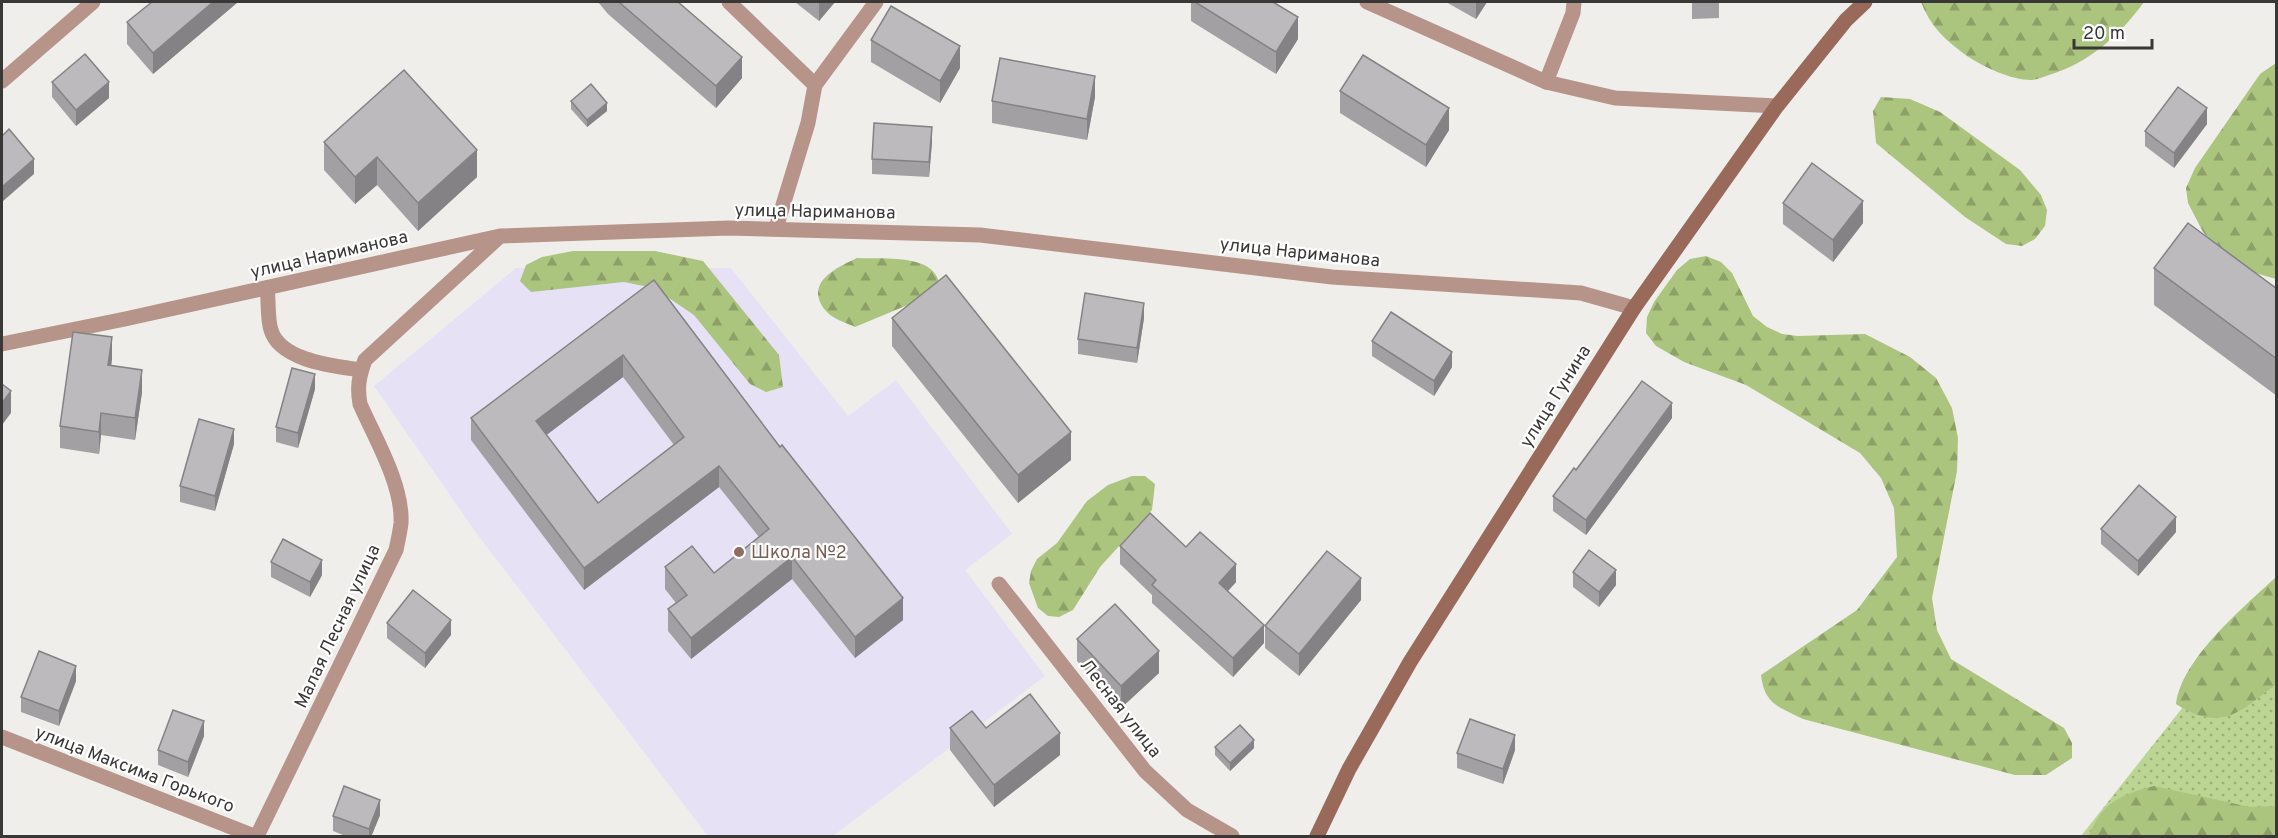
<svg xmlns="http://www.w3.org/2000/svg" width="2278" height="838" font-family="Overpass,sans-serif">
  <defs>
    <pattern id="green-dots" width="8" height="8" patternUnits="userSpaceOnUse" patternTransform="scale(1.5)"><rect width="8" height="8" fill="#bcd592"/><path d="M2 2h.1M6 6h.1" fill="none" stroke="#9aae78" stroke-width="1.8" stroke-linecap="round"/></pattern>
    <pattern id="forest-firs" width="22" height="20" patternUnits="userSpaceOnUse" patternTransform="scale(1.5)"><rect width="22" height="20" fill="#abc47e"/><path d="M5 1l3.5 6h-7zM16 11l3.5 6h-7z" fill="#8ca068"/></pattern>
  </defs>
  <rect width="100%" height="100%" fill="#f0eeeb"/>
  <!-- education -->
  <polygon fill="#e7e1f6" points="516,268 731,268 848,416 896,380 1012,534 965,570 1045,676 833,836 708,836 477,534 374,386"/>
  <!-- green -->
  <polygon fill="url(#green-dots)" points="2276,633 2276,836 2081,836 2198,688"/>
  <!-- forest -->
  <g fill="url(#forest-firs)">
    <path d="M1921 2H2144C2120 35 2089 63 2049 75 2043 77 2037 80 2031 80 2011 80 1984 67 1967 56 1946 41 1930 26 1921 2Z"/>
    <polygon points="2276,63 2276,279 2252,272 2225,256 2203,232 2188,203 2186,188 2195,168 2260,74"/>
    <polygon points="1881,97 1910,99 1940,112 2020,170 2041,195 2047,210 2045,226 2035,239 2022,246 2006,244 1965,217 1876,143 1873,111"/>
    <polygon points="573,251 655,251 703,261 779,355 783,387 766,392 750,384 694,315 654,288 624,282 531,292 520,281 526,265 542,257"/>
    <path d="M1706 256 1721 262 1732 273 1753 316 1767 327 1782 334 1798 336 1865 334 1910 357 1936 378 1952 408 1958 438 1957 471 1932 598 1937 630 1951 659 2064 728 2072 743V758L2046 775H2015L1803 719C1778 706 1765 705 1761 675L1857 610 1897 557 1894 508 1881 478 1860 453 1746 385 1684 362 1656 346 1646 333 1647 317 1654 302 1677 270 1690 259Z"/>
    <path d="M857 258C878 259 927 254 937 277 939 281 940 286 941 291L855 327C847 323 832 319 826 311 803 283 836 268 857 258Z"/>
    <polygon points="1132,476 1145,476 1155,484 1152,510 1100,567 1073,610 1059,617 1048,616 1038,608 1029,583 1031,571 1037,559 1057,543 1087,501 1108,485"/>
    <path d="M2276 577V684C2240 712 2222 733 2176 704 2182 658 2243 608 2276 577Z"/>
    <path d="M2154 786 2250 807 2276 806V836H2089C2103 801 2119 796 2154 786Z"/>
  </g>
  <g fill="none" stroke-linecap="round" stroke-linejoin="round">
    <!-- minor -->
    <g stroke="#b6948a" stroke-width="15">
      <polyline points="729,2 815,85"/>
      <polyline points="1367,2 1546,82 1615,98 1777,106"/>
      <polyline points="2,81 93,2"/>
      <polyline points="1546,82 1573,13 1574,2"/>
      <polyline points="776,228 808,123 815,85 876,2"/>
      <path d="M267 288C269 301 267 318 271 330 280 361 335 366 361 370"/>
      <polyline points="2,344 125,319 500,236 729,228 980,235 1332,277 1581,293 1634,308"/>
      <polyline points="999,584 1145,771 1187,810 1232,836"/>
      <polyline points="2,737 254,836"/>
      <path d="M257 836 396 550C398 541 400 532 401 523 403 485 375 438 360 404 357 387 359 376 365 360L498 238"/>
    </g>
    <!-- secondary -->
    <polyline stroke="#99695a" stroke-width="15" points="1317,836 1349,769 1410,662 1634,308 1777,106 1846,20 1865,2"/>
  </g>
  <!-- wall -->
  <g fill="#a2a0a2" fill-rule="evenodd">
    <polygon points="238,2 153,74 127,44 127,22"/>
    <polygon points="598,2 678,2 742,78 716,108 608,14"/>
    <polygon points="795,2 835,2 819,21"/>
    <polygon points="1191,2 1273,2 1298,39 1276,74 1191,21"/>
    <polygon points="1446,2 1487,2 1476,19"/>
    <polygon points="1692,2 1719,2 1719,18 1692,19"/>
    <polygon points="871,40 960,68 940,103 871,62"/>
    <polygon points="52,82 109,98 76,126 52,97"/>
    <polygon points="1340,91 1449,130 1426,167 1340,113"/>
    <polygon points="1095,97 1087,140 992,123 992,101"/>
    <polygon points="571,101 607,111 587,127 571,109"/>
    <polygon points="2207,124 2174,168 2145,146 2145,131"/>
    <polygon points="324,142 477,177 418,231 377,185 355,204 324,170"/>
    <polygon points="932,142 929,177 872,174 872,159"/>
    <polygon points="1783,203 1863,223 1833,262 1783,224"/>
    <polygon points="2154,268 2277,289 2277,396 2154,305"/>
    <path d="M654 280 903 620 855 658 792 579 691 659 668 631V609L676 603 665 589V567L714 573 759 537 719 487 584 590 471 440V418ZM623 377 674 445 598 503 546 435Z"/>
    <polygon points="892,318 1071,460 1018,503 892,346"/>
    <polygon points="1144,318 1137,363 1078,354 1078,339"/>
    <polygon points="1372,341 1452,367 1434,396 1372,356"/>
    <polygon points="112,359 111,366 142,392 135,440 101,435 99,454 60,448 60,426"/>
    <polygon points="315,389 298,448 276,442 276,427"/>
    <polygon points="1672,418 1586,535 1553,511 1553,496 1576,470"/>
    <polygon points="234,444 215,511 180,502 180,486"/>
    <polygon points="2101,529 2176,532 2138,576 2101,544"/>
    <polygon points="1120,546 1236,582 1228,591 1264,643 1233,677 1152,603 1152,595 1120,564"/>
    <polygon points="271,562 322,575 310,597 271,577"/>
    <polygon points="1573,572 1616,585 1599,607 1573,587"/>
    <polygon points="1361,600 1299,676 1265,648 1265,626"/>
    <polygon points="387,623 451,635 425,668 387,638"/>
    <polygon points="1077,639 1159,673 1121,708 1077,661"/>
    <polygon points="76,681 59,726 21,712 21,697"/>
    <polygon points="950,728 986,728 1060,755 994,807 950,750"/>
    <polygon points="204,736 188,777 158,765 158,750"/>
    <polygon points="1215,747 1254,748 1230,771 1215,755"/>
    <polygon points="1515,750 1503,784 1457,768 1457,753"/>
    <polygon points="380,815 371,837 348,837 333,831 333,816"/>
  </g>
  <!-- shaded-wall -->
  <g fill="#848284">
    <polygon points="213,2 238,2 153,74 153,53"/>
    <polygon points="819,2 835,2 819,21"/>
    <polygon points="1476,2 1487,2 1476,19"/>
    <polygon points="1298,17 1298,39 1276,74 1276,52"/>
    <polygon points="960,46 960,68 940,103 940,81"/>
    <polygon points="742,57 742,78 716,108 716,86"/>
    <polygon points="1095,76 1095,97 1087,140 1087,119"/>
    <polygon points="109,82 109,98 76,126 76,110"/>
    <polygon points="607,103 607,111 587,127 587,120"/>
    <polygon points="1449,108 1449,130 1426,167 1426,145"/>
    <polygon points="2207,108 2207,124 2174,168 2174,153"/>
    <polygon points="932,127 932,142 929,177 929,162"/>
    <polygon points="477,150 477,177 418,231 418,203"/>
    <polygon points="377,157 377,185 355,204 355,177"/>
    <polygon points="34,159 34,174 2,202 2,187"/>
    <polygon points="1863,201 1863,223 1833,262 1833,240"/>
    <polygon points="1144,303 1144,318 1137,363 1137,348"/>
    <polygon points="112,337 112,359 108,387 108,365"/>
    <polygon points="1452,352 1452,367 1434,396 1434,381"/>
    <polygon points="623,355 623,377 536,443 536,421"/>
    <polygon points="142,370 142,392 135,440 135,418"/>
    <polygon points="315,374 315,389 298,448 298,433"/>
    <polygon points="11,391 11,413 2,425 2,403"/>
    <polygon points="1672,403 1672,418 1586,535 1586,520"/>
    <polygon points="101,413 101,435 99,454 99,432"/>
    <polygon points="234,429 234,444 215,511 215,496"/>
    <polygon points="1071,432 1071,460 1018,503 1018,475"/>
    <polygon points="719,466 719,487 584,590 584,568"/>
    <polygon points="2176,517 2176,532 2138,576 2138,561"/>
    <polygon points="792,557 792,579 691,659 691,638"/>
    <polygon points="322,560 322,575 310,597 310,582"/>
    <polygon points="1236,564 1236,582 1219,601 1219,583"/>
    <polygon points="1616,570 1616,585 1599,607 1599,592"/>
    <polygon points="1361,578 1361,600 1299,676 1299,654"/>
    <polygon points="903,598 903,620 855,658 855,637"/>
    <polygon points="451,620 451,635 425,668 425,653"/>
    <polygon points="1264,625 1264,643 1233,677 1233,658"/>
    <polygon points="1159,651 1159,673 1121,708 1121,686"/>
    <polygon points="76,666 76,681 59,726 59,711"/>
    <polygon points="204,721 204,736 188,777 188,762"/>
    <polygon points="1060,733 1060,755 994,807 994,785"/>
    <polygon points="1515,735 1515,750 1503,784 1503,769"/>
    <polygon points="1254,740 1254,748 1230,771 1230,763"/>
    <polygon points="380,800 380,815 371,837 369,837 369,829"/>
  </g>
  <!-- building -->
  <g fill="#bcbabc" stroke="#848284" stroke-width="1.5" fill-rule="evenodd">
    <polygon points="152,2 213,2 153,53 127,22"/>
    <polygon points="619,2 678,2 742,57 716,86"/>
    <polygon points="1195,2 1273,2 1298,17 1276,52"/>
    <polygon points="891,6 960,46 940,81 871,40"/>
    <polygon points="85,54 109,82 76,110 52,82"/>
    <polygon points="1363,55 1449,108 1426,145 1340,91"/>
    <polygon points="1000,58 1095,76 1087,119 992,101"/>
    <polygon points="404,70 477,150 418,203 377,157 355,177 324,142"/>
    <polygon points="591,84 607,103 587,120 571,101"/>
    <polygon points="2178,87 2207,108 2174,153 2145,131"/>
    <polygon points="874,123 932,127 929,162 872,159"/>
    <polygon points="9,129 34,159 2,187 2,136"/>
    <polygon points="1812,163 1863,201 1833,240 1783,203"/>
    <polygon points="2188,223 2277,289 2277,359 2154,268"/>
    <polygon points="946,275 1071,432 1018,475 892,318"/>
    <path d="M654 280 780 447 782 445 903 598 855 637 792 557 691 638 668 609 687 595 665 567 692 546 714 573 769 529 719 466 584 568 471 418ZM623 355 684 437 598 503 536 421Z"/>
    <polygon points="1085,293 1144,303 1137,348 1078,339"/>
    <polygon points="1391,312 1452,352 1434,381 1372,341"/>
    <polygon points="73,332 112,337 108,365 142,370 135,418 101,413 99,432 60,426"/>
    <polygon points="292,368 315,374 298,433 276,427"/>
    <polygon points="1642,381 1672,403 1586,520 1553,496 1574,468 1576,470"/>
    <polygon points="2,384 11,391 2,403"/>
    <polygon points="199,419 234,429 215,496 180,486"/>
    <polygon points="2139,485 2176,517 2138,561 2101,529"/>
    <polygon points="1150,513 1186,547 1200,532 1236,564 1219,583 1264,625 1233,658 1152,585 1156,580 1120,546"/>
    <polygon points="283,539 322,560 310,582 271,562"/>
    <polygon points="1589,550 1616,570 1599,592 1573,572"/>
    <polygon points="1327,551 1361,578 1299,654 1265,626"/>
    <polygon points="413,590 451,620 425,653 387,623"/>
    <polygon points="1115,604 1159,651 1121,686 1077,639"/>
    <polygon points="39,651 76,666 59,711 21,697"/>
    <polygon points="1030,694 1060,733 994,785 950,728 972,711 986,728"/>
    <polygon points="173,710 204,721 188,762 158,750"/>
    <polygon points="1470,719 1515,735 1503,769 1457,753"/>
    <polygon points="1240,725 1254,740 1230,763 1215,747"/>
    <polygon points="344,786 380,800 369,829 333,816"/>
  </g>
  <!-- markers -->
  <circle fill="#8d6e63" stroke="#fff" stroke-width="2" cx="739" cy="552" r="6"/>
  <g text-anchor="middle" stroke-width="4.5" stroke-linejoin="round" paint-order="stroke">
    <!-- street labels -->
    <g font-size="18" fill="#393837" stroke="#fff">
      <text transform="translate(815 211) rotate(1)" y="6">улица Нариманова</text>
      <text transform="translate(1300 252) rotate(6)" y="6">улица Нариманова</text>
      <text transform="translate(329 254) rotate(-13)" y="6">улица Нариманова</text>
      <text transform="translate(1555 396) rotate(-58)" y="6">улица Гунина</text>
      <text transform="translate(337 626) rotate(-65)" y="6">Малая Лесная улица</text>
      <text transform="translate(1121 708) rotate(52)" y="6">Лесная улица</text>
      <text transform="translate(135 769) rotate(21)" y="6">улица Максима Горького</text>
    </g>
    <!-- education labels -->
    <g font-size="18" fill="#785e54" stroke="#fff" text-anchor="start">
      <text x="751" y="558">Школа №2</text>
    </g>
  </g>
  <!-- border -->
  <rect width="2278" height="838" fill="none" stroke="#393837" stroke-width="6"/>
  <!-- scale -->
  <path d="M2074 39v9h78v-9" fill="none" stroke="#393837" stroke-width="3"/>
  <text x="2083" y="39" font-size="18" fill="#393837" stroke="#ffffff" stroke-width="4.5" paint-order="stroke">20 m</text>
</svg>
